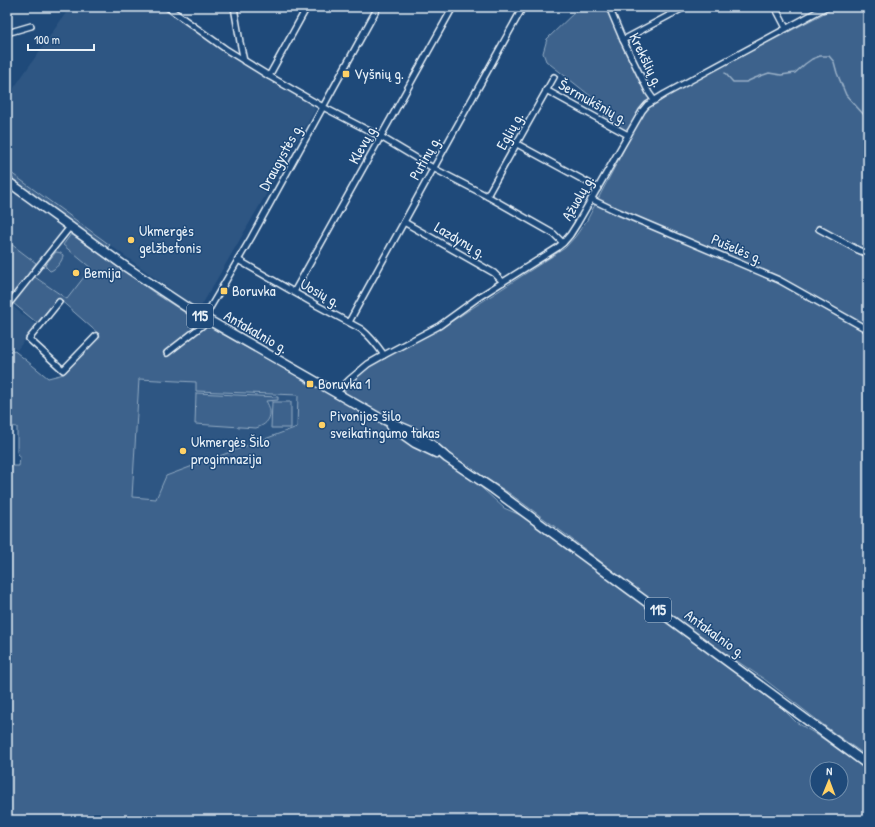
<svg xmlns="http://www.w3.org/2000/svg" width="875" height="827" font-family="'Patrick Hand',sans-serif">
  <rect width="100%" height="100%" fill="#1f4a7a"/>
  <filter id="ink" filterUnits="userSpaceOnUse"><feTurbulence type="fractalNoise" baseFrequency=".025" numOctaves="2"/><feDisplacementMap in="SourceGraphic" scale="8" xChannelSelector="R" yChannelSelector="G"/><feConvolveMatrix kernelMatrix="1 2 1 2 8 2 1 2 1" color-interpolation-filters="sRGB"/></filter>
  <g filter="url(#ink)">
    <!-- built -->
    <g fill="#2e5683">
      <polygon points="70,7 163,7 207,39 264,76 313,105 315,110 199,310 7,170 7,98"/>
      <polygon points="16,193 71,234 63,245 91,268 67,299 29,272 36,263 7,241 7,205"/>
      <polygon points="11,305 36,325 17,350 7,344 7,310"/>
      <polygon points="139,379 196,382 197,391 298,395 297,427 166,476 156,499 132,497"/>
    </g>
    <!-- green -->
    <g fill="#3c628c" stroke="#92aac2" fill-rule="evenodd">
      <polygon points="580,7 606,7 623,45 648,96 656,104 668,95 836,7 868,7 868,757 834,733 764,679 704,639 626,581 565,534 509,493 409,429 346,394 345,391 346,387 353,379 371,365 385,356 443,327 565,248 575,237 587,220 632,134 603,118 607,109 546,61 543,53 547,39"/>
      <polygon points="7,170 110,245 107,248 7,177"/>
      <path d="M71 234 156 294 195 319 305 380V382L313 387 315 386 346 403 395 432 429 451 474 481 504 508 527 518 748 681 781 707 796 722 822 738 868 771V820H7V464L8 466H19L20 457 17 452V427L7 426V347L16 352 48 378 64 374 100 335 58 298 37 323 7 298V241L36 263 29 273 67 299 91 268 63 245ZM139 379 196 382V391L298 395 297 427 166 476 156 499 132 497ZM817 769H841V793H817Z"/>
      <path d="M56 252C59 252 61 253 63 255 63 261 55 270 50 271L46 267 45 265Z"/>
      <path d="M196 393 278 397V400L266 401C274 413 270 424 256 428L195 424Z"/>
      <polygon points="272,402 291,402 291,428 271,428"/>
    </g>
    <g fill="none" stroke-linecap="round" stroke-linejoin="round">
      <!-- stream -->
      <polyline stroke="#9ab0c7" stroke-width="1.5" points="725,73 733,82 746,82 755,78 769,73 781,75 795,73 805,64 812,59 820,56 829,56 834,62 837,73 846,95 865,116 868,131"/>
      <!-- street casing -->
      <g stroke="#e8f1f8" stroke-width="8">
        <g id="street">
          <polyline points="167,7 227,50 269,76 323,107 381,137 433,168 487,196 554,234 563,243"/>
          <polyline points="234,7 240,42 244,61"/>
          <polyline points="609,7 623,40 649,93 654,100"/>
          <polyline points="775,7 786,28"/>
          <polyline points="7,33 31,26"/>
          <polyline points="623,40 685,7"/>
          <polyline points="269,76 307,7"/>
          <polyline points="546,90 628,135"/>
          <polyline points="517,144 598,188"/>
          <polyline points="487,196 554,77"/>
          <polyline points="591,199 614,210 779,280 868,330"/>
          <polyline points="404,222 494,273 503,282"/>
          <polyline points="819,229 858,250 863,252 868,252"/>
          <path d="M238 260 318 306 361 329C370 336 377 345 384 355"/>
          <polyline points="294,292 453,7"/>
          <polyline points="59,302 29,339 63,370 96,336"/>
          <polyline points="7,306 70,227"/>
          <polyline points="204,318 251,238 378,7"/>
          <polyline points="349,322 432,171 523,7"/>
          <polyline points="167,353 203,325 207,320"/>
          <polyline points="336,393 349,380 368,364 384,355 439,326 479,297 557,248 563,243 570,235 577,224 642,111 647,105 665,94 826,7"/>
        </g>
      </g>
      <!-- primary casing -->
      <g stroke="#e8f1f8" stroke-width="11">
        <g id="primary">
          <polyline points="7,181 126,267 189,309 378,417 413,432 432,445 447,458 493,489 868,765"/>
          <polyline points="391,426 415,443 436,453"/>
        </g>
      </g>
      <!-- street -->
      <use href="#street" stroke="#1f4a7a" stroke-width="5"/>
      <!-- primary -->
      <use href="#primary" stroke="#1f4a7a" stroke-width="8"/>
    </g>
  </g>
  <!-- markers -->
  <g fill="#ffd166" stroke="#1f4a7a" stroke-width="1.5">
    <rect x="342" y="70" width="8" height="8" rx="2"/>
    <circle cx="131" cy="240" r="4"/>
    <circle cx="76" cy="273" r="4"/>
    <rect x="220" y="287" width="8" height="8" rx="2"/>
    <rect x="306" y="380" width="8" height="8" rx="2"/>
    <circle cx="322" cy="425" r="4"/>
    <circle cx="183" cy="451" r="4"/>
  </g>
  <g text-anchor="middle" stroke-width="3" stroke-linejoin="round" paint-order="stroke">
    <!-- shield labels -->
    <g fill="#1f4a7a" stroke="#acbfd2" stroke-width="1">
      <rect x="187" y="304" width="26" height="24" rx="3"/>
      <rect x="645" y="598" width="26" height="24" rx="3"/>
    </g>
    <g font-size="14" font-weight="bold" fill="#e8f1f8">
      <text x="200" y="321">115</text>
      <text x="658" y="615">115</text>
    </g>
    <!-- street labels -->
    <g font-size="15" fill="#e8f1f8" stroke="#1f4a7a">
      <text transform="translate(646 60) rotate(64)" y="5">Krekšlių g.</text>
      <text transform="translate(593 102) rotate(29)" y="5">Šermukšnių g.</text>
      <text transform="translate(510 131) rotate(-61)" y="5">Eglių g.</text>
      <text transform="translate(363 144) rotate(-61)" y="5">Klevų g.</text>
      <text transform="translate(281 157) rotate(-61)" y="5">Draugystės g.</text>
      <text transform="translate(425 158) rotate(-61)" y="5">Putinų g.</text>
      <text transform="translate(578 198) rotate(-60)" y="5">Ąžuolų g.</text>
      <text transform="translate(460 240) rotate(30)" y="5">Lazdynų g.</text>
      <text transform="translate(737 249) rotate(23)" y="5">Pušelės g.</text>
      <text transform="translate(320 293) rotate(29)" y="5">Uosių g.</text>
      <text transform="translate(256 332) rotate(30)" y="5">Antakalnio g.</text>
      <text transform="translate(715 634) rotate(36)" y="5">Antakalnio g.</text>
    </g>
    <!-- poi labels -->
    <g font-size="15" fill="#e8f1f8" stroke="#1f4a7a" text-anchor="start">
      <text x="354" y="79">Vyšnių g.</text>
      <text x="139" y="236">Ukmergės<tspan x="139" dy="17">gelžbetonis</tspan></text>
      <text x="84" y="278">Bemija</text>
      <text x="232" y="296">Boruvka</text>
      <text x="318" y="389">Boruvka 1</text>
      <text x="330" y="421">Pivonijos šilo<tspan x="330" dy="17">sveikatingumo takas</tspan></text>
      <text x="191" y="447">Ukmergės Šilo<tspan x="191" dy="17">progimnazija</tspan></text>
    </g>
  </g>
  <!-- margin -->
  <rect width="875" height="827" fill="none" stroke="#1f4a7a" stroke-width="24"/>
  <rect x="12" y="12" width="851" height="803" fill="none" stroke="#e8f1f8" stroke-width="1.5" filter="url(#ink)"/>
  <!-- north arrow -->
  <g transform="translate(829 781) rotate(1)"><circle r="19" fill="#1f4a7a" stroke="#6f8dac"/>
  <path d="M0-3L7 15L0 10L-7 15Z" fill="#ffd166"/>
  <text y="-6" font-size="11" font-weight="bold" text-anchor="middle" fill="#e8f1f8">N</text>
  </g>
  <!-- scale -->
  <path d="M28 44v6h66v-6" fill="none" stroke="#e8f1f8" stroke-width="2"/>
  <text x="34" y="44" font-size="12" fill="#e8f1f8" stroke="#1f4a7a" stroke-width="3" paint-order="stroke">100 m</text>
</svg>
